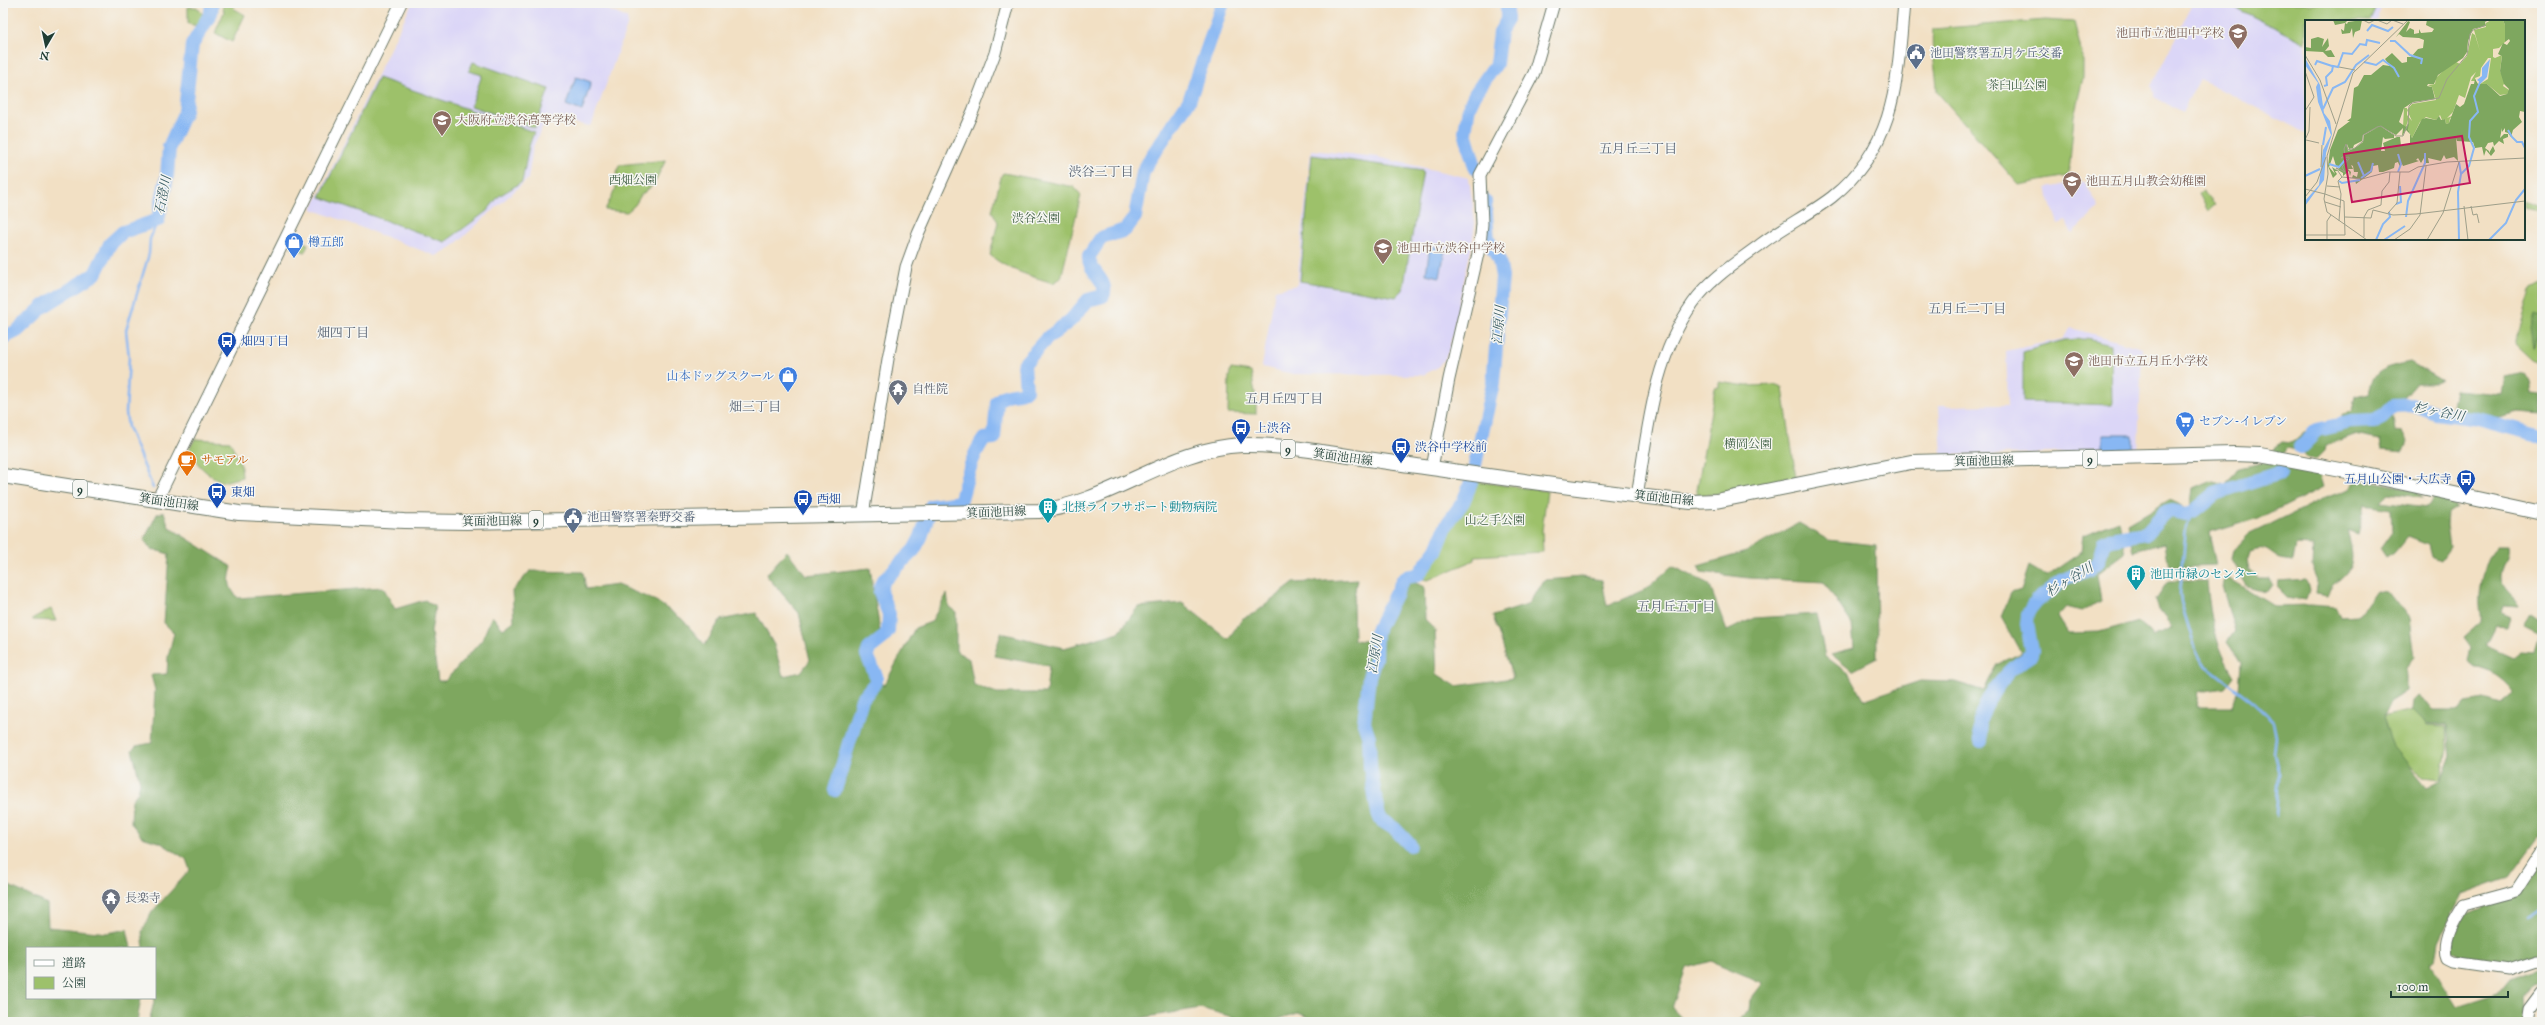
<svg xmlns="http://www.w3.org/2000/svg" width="2545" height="1025" font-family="'IM FELL Great Primer','Noto Serif JP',serif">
  <rect width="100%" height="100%" fill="#f6f6f2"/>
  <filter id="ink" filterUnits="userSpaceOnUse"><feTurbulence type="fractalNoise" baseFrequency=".025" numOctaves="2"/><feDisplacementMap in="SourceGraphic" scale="8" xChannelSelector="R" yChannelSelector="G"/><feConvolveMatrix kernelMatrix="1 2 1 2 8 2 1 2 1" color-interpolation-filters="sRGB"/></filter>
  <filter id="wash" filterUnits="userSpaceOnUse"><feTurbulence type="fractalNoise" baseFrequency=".012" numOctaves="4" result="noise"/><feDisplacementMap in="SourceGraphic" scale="16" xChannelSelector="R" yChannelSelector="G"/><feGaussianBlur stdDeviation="0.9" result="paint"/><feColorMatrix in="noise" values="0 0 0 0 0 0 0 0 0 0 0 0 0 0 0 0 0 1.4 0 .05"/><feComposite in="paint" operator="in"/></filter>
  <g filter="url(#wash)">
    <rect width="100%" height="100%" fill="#f2e0c4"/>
    <!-- built -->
    <g fill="#dbd6f7">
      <polygon points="412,3 593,3 627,18 628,23 592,124 589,126 547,117 533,147 528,179 452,247 436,256 312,209"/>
      <polygon points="2193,3 2384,3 2376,21 2306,21 2306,133 2200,79 2182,112 2154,97 2151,86"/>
      <polygon points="1311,150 1377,157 1469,178 1475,223 1472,244 1449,350 1444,361 1435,369 1423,375 1294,374 1262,367 1275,290 1297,285"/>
      <polygon points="2085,181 2099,208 2072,234 2066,221 2058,224 2046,188"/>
      <polygon points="2071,328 2142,348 2138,451 1942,455 1939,406 2008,405 2006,351 2062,339"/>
    </g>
    <!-- green -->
    <g fill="#9dc16b" stroke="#5e7f50">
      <polygon points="222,3 237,3 233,8 245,15 232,42 215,33 224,12"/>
      <polygon points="2238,3 2378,3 2370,21 2306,21 2306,43 2236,8"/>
      <polygon points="188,7 197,7 204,16 199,26 188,24"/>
      <path d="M2046 20 2074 22 2083 58V78L2074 116 2069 173 2067 176 2019 185 1937 92C1937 69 1930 52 1933 29Z"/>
      <polygon points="473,62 549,89 535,128 471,106 482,75 469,71"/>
      <polygon points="378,78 534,132 529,146 522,182 499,196 487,211 445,242 320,197"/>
      <polygon points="1312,155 1423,171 1403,290 1396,297 1300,281"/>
      <polygon points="666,160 653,185 641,195 635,205 627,212 605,210 616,188 615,181 619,165"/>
      <path d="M1004 173 1074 187 1081 195 1061 278 1053 283C1031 276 1007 270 990 255L998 222 992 211 1002 174Z"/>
      <polygon points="2203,191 2215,205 2208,211 2199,194"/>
      <polygon points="2524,201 2541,208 2539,213 2524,207"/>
      <polygon points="297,234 303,236 301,241 308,244 305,252 291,247"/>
      <polygon points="2542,285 2542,364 2532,360 2515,344 2531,291"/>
      <polygon points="2086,339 2111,345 2112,405 2023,402 2023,352 2064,340"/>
      <polygon points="1231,369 1251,372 1256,398 1256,414 1228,413 1229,377"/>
      <polygon points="1719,382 1747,386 1775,385 1783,388 1796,478 1723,493 1696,496 1715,388 1719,387"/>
      <path d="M195 439 230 441 241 465 242 477 223 482C206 474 197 466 189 449Z"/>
      <path d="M1473 481 1547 491 1542 531 1543 552 1475 556V560L1428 580 1409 578C1422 577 1434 561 1439 550 1443 542 1443 532 1448 524 1456 509 1467 498 1473 481Z"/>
      <polygon points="51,609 56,621 33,620 33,618"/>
      <polygon points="2414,710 2427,726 2446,727 2447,748 2441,780 2424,778 2389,749 2381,717"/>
    </g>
    <!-- forest -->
    <g fill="#7ea75f" stroke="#4e724a">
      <polygon points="2534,315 2541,318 2541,327 2533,348 2530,328"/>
      <path d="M2410 362 2442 381 2437 383H2417L2392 412 2395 431 2403 432 2408 442 2404 452 2382 450 2380 440 2354 435 2325 446 2324 451 2316 459 2307 458 2302 452 2288 448 2282 455 2274 454 2273 449 2282 442 2292 443 2304 432 2343 421 2342 415 2352 411 2355 396 2369 393C2375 366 2386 368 2410 362Z"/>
      <polygon points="2524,373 2531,380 2533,394 2542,395 2542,414 2518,412 2495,418 2451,410 2455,390 2501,394 2504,377"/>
      <polygon points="2266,462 2319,474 2323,487 2268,515 2209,533 2216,565 2169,567 2165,543 2134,551 2128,524 2169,500 2190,510 2193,488 2209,481 2225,485 2238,468"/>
      <path d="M2356 479 2417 491 2423 497 2388 493 2380 501 2427 507 2437 495 2448 496 2456 509 2448 514 2447 526 2450 547 2441 560 2431 556 2428 544 2408 536 2394 553 2386 558 2380 549 2392 532 2391 509 2364 505 2357 535 2347 531C2351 546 2357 563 2344 575 2335 585 2332 582 2327 596L2316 594 2318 580 2312 566 2313 546 2296 545 2293 561C2289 560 2282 560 2278 558 2265 549 2265 546 2249 551L2247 559 2249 571 2259 578H2270L2272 585 2265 591 2247 586 2232 560 2234 550 2248 535 2322 499 2350 489Z"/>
      <path d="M164 512 169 527 232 567C228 581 228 587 238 598L383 587 395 609 425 600 435 607 431 632 438 681H445L482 640 492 616 503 629 514 621 512 591 530 571 583 572 586 589 617 585 656 601 682 619 705 645 720 620 756 613 774 645 783 676 801 672 810 660 799 613 766 575 787 551 806 575 870 568 880 631 869 658 884 686 915 628 931 622 947 594 949 607 956 612V651L969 659 974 685 997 693H1046L1049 666 994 656 1001 633 1064 648 1119 632 1138 607 1182 603 1228 639 1243 618 1255 613 1294 583 1357 579 1353 604 1354 640 1374 642 1404 577 1424 587 1425 619 1435 631 1437 674 1456 686 1513 678 1493 616 1527 605 1545 580 1582 577 1602 580 1607 606 1646 589 1672 566 1709 584 1727 631 1754 618 1816 614 1825 656 1849 674 1863 700 1920 681 1955 682 1984 691 1996 665 2021 653 2001 617 2011 593 2021 590 2029 566 2046 576 2081 552 2083 535 2119 521 2125 553 2097 574 2101 602 2082 611 2066 607 2057 617 2067 633 2099 632 2139 621 2152 637 2172 627 2159 610 2156 599 2168 581H2207C2210 616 2215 645 2234 676L2225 688 2198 692 2196 707H2231L2239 690 2241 662 2227 642 2235 631 2222 586 2227 577 2275 606 2311 605 2337 607 2341 617 2358 616 2377 590 2388 591 2409 618 2414 658 2406 667V692L2390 702 2383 717 2393 747 2427 788 2441 781 2450 757 2447 725H2427L2411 709 2412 701 2417 696 2434 710H2459L2466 702 2484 699 2501 704 2514 693C2505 681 2489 667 2473 668L2467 660 2470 648 2463 638 2481 622C2482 615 2480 612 2480 606 2478 590 2487 556 2497 546H2508C2510 557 2502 566 2501 577 2500 588 2515 595 2518 606L2503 605 2501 613 2510 617 2507 626 2496 625 2486 645 2513 657 2521 651 2535 652 2540 632 2524 624 2531 613 2542 621V832L2509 877 2462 894 2439 941 2436 961 2431 964 2457 1006 2498 993 2510 978 2537 967H2542V980L2531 983 2521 997 2523 1022H1736L1749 1011 1750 1000 1763 983 1711 961 1686 968 1672 1008 1685 1022H1322L1298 1013 1268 1022H1251L1200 1008 1129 1020 1128 1022H248V1018L232 1022H149L155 998V948H144L142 932 152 912 190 870 186 859 161 843 142 837 131 823 132 800 138 792 140 782 132 750 136 746 152 743 155 690 151 675 167 674 168 657 174 633 164 623 169 554 151 549 144 540 157 514Z"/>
      <polygon points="1799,523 1828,540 1876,545 1877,658 1852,671 1831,654 1854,648 1852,624 1824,582 1749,578 1701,572 1698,566 1746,552"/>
      <polygon points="2306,579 2309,591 2306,600 2287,597 2277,587 2278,581"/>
      <polygon points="2542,863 2542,958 2531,956 2513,966 2460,955 2451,951 2454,936 2466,914 2519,893 2525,888"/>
      <polygon points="3,883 47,904 48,927 108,933 127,929 131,948 27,948 27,998 141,998 137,1022 3,1022"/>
    </g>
    <!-- water -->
    <g fill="#88b7f3" stroke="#547a94">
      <polygon points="576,77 591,82 582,111 566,105"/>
      <polygon points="1430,246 1445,249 1440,277 1426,274"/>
      <polygon points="2103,435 2133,435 2133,449 2103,450"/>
    </g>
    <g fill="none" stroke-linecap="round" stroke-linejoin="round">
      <!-- stream -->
      <g stroke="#88b7f3" stroke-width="2.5">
        <polyline points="153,488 128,427 126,413 129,357 126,330 149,254 150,239 158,220"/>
        <polyline points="2193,512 2186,527 2180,594 2181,602 2197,655 2203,663 2253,702 2273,722 2276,738 2274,754 2279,774 2276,816"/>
        <polyline points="2528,917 2542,908"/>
      </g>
      <!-- river -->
      <g stroke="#88b7f3" stroke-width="14">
        <polyline points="1475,167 1465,132 1469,107 1475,94 1496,64 1500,32 1507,20 1507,3"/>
        <polyline points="3,338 17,331 44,306 95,274 110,244 123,232 158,220 167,177 169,147 185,111 192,45 211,13 212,3"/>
        <polyline points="2300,447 2317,430 2351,422 2374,421 2382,417 2393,406 2415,405 2436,413 2473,418 2542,436"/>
        <polyline points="1475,465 1493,383 1502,277 1499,260 1488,239 1485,201"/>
        <path d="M1981 741C1981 734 1978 723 1981 716 1990 692 2009 668 2031 655L2032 651 2027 624 2028 614 2035 602 2063 580 2090 569 2098 562 2104 542 2110 539 2146 533 2164 513 2172 511 2185 514 2193 512 2215 494 2280 473"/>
        <path d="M835 790 862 699 876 682V676L867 655 869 649 883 638 888 631 889 614 880 592 882 582 914 550 921 537 931 506 960 502C967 480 970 458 984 439L994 438 997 402C1008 390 1016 397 1026 390L1024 364 1046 339 1071 320 1088 300 1103 296C1110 281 1087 271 1089 256L1101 238 1125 230 1135 217 1143 172 1151 157 1189 101 1223 3"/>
        <polyline points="1410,845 1395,829 1381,820 1378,813 1370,766 1369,737 1364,723 1369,677 1375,658 1376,632 1402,581 1406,577 1418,575 1437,549 1447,524 1463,502 1472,480"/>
      </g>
    </g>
  </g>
  <g filter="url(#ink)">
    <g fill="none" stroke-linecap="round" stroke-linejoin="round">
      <!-- minor casing -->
      <g stroke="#697666" stroke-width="13">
        <g id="minor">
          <polyline points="1432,468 1449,379 1480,245 1482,224 1480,175 1534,73 1554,3"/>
          <path d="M1637 496C1648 430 1653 359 1693 303 1711 278 1737 262 1761 244 1783 227 1810 214 1832 197 1897 145 1897 80 1904 3"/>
          <polyline points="157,500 401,3"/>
          <polyline points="863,515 888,359 906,267 918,234 973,111 995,53 1008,3"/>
          <path d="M2542 851 2516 891 2464 905C2455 919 2440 942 2447 959L2453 962 2509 970 2537 961 2542 962"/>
          <polyline points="2528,1022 2530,1009 2542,993"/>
        </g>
      </g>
      <!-- major casing -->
      <g stroke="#697666" stroke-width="16">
        <path id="major" d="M3 476 239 513 404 521 466 522 1039 511C1110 503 1170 448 1242 445 1286 444 1343 456 1388 462 1489 476 1590 491 1691 502L1716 501 1911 462 2234 454 2260 455 2362 474 2542 513"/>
      </g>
      <!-- minor -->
      <use href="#minor" stroke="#fff" stroke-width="11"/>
      <!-- major -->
      <use href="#major" stroke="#fff" stroke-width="14"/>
    </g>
  </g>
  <!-- icons -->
  <defs>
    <g id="school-pin" transform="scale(1)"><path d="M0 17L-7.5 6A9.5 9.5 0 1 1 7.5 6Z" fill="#8d6e63" stroke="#f6f6f2"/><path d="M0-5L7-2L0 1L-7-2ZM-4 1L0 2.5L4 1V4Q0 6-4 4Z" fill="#fff"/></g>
    <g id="civic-pin" transform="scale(1)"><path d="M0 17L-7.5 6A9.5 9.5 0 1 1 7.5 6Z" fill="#5c6f8a" stroke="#f6f6f2"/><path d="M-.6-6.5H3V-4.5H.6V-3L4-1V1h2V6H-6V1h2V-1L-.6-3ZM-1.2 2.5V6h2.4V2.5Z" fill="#fff"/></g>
    <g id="shop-pin" transform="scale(1)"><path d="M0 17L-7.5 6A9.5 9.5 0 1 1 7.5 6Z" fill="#3f7fe0" stroke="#f6f6f2"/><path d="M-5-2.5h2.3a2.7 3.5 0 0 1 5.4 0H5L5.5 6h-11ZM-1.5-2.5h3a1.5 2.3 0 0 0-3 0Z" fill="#fff"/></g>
    <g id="bus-pin" transform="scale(1)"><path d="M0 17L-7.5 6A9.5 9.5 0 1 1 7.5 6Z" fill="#1a4fb4" stroke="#f6f6f2"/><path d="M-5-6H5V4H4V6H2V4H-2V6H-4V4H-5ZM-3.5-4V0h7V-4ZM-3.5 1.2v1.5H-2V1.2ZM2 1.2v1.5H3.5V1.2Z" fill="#fff"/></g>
    <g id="temple-pin" transform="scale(1)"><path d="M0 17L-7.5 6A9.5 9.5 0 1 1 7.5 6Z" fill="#6b7280" stroke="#f6f6f2"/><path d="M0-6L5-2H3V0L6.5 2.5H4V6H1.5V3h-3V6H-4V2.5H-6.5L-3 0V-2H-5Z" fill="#fff"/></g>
    <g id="supermarket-pin" transform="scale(1)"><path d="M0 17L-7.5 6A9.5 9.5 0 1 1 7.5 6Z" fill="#3f7fe0" stroke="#f6f6f2"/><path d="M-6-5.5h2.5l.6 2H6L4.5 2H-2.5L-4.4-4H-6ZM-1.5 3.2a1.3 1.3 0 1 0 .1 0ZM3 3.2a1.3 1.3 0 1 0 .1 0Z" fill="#fff"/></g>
    <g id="cafe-pin" transform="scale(1)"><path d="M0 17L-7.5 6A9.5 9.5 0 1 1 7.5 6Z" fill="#e8710a" stroke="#f6f6f2"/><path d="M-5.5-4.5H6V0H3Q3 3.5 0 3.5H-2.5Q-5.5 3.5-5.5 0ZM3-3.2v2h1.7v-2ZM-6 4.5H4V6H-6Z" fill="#fff"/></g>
    <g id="building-pin" transform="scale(1)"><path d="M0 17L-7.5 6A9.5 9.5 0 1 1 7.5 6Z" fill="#0f9aa8" stroke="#f6f6f2"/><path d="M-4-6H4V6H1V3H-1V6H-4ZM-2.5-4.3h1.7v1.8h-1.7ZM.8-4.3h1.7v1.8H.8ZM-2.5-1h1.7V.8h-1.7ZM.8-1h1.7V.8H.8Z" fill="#fff"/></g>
  </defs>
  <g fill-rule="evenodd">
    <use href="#school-pin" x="2238" y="33"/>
    <use href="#civic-pin" x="1916" y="53"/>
    <use href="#school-pin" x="442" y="120"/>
    <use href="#school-pin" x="2072" y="181"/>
    <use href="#shop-pin" x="294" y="242"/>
    <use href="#school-pin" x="1383" y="248"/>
    <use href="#bus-pin" x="227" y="341"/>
    <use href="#school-pin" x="2074" y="361"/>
    <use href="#shop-pin" x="788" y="376"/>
    <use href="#temple-pin" x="898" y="389"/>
    <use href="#supermarket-pin" x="2185" y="421"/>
    <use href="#bus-pin" x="1241" y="428"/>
    <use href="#bus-pin" x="1401" y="447"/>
    <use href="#cafe-pin" x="187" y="460"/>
    <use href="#bus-pin" x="2466" y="479"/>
    <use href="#bus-pin" x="217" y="492"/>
    <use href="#bus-pin" x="803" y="499"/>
    <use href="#building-pin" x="1048" y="507"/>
    <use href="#civic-pin" x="573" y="517"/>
    <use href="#building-pin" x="2136" y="574"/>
    <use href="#temple-pin" x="111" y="898"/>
  </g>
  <g text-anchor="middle" stroke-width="3" stroke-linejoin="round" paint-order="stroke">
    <!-- shield labels -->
    <g fill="#f6f6f2" stroke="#60746d" stroke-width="1">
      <rect x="1281" y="440" width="14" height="18" rx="3"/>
      <rect x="2083" y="450" width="14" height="18" rx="3"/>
      <rect x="73" y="480" width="14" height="18" rx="3"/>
      <rect x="529" y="511" width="14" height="18" rx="3"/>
    </g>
    <g font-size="11" font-weight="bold" fill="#1f3d34">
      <text x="1288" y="453">9</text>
      <text x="2090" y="463">9</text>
      <text x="80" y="493">9</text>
      <text x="536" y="524">9</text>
    </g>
    <!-- education labels -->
    <g font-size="12" fill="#785e54" stroke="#f6f6f2" text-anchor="start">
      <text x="2224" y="37" text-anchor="end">池田市立池田中学校</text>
      <text x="456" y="124">大阪府立渋谷高等学校</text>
      <text x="2086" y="185">池田五月山教会幼稚園</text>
      <text x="1397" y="252">池田市立渋谷中学校</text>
      <text x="2088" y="365">池田市立五月丘小学校</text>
    </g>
    <!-- service labels -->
    <g font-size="12" fill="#4e5e75" stroke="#f6f6f2" text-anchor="start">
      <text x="1930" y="57">池田警察署五月ケ丘交番</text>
      <text x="587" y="521">池田警察署秦野交番</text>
    </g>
    <!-- park labels -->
    <g font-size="12" fill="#3e5e42" stroke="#f6f6f2">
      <text x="2017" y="89">茶臼山公園</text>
      <text x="633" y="184">西畑公園</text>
      <text x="1036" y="222">渋谷公園</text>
      <text x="1748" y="448">横岡公園</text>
      <text x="1495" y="524">山之手公園</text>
    </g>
    <!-- shop labels -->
    <g font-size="12" fill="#366cbe" stroke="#f6f6f2" text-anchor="start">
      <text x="308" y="246">樽五郎</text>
      <text x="774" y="380" text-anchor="end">山本ドッグスクール</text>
      <text x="2199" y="425">セブン-イレブン</text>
    </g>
    <!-- transit labels -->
    <g font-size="12" fill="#164399" stroke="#f6f6f2" text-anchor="start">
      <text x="241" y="345">畑四丁目</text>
      <text x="1255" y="432">上渋谷</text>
      <text x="1415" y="451">渋谷中学校前</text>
      <text x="2452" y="483" text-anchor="end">五月山公園・大広寺</text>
      <text x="231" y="496">東畑</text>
      <text x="817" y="503">西畑</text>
    </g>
    <!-- worship labels -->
    <g font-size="12" fill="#5b616d" stroke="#f6f6f2" text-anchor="start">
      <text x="912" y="393">自性院</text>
      <text x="125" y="902">長楽寺</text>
    </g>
    <!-- street labels -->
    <g font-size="12" fill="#1f3d34" stroke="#f6f6f2">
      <text transform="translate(1343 457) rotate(8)" y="4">箕面池田線</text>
      <text transform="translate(1984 461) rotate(-1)" y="4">箕面池田線</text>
      <text transform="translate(1664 498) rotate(6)" y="4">箕面池田線</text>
      <text transform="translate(169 502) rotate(8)" y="4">箕面池田線</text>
      <text transform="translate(996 512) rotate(-2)" y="4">箕面池田線</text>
      <text transform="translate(492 521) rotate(-1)" y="4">箕面池田線</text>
    </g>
    <!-- food labels -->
    <g font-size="12" fill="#c56008" stroke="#f6f6f2" text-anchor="start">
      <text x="201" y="464">サモアル</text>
    </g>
    <!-- culture labels -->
    <g font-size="12" fill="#0d838f" stroke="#f6f6f2" text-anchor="start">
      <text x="1062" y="511">北摂ライフサポート動物病院</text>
      <text x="2150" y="578">池田市緑のセンター</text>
    </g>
    <!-- neighbourhood labels -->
    <g font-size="13" fill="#5a6574" stroke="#f6f6f2">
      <text x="1638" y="153">五月丘三丁目</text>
      <text x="1101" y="176">渋谷三丁目</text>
      <text x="1967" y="313">五月丘二丁目</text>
      <text x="343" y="337">畑四丁目</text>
      <text x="1284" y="403">五月丘四丁目</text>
      <text x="755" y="411">畑三丁目</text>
      <text x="1676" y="611">五月丘五丁目</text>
    </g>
    <!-- water labels -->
    <g font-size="13" font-style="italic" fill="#395c64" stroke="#f6f6f2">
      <text transform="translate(162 195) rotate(-79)" y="5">石澄川</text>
      <text transform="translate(1498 325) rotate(-85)" y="5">江原川</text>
      <text transform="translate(2439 411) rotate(11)" y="5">杉ヶ谷川</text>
      <text transform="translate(2069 579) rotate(-31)" y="5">杉ヶ谷川</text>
      <text transform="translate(1374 654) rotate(-81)" y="5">江原川</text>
    </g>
  </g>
  <!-- overview -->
  <g transform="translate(2305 20)">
    <rect width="220" height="220" fill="#f2e0c4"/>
    <path d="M186 0H198L200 5V22L194 28 188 29V37L190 38 197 35 195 51 200 61 198 66 204 70 202 74 195 75 182 64 176 66 175 64 183 59 186 38H183L176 48 175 56 170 58 171 61H166L171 52 166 57 160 78 154 75 148 92 142 98 147 96 148 97 145 98 144 103 141 104 140 99 137 100 135 95 131 100 121 97 115 102 107 118 103 109V100L101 107H98L99 88H102V95L107 101 102 90 107 84 131 80 127 67 123 65 130 64 131 58 139 50 151 42 155 44 162 36 167 13 170 15 175 31 169 10 181 7V3Z" fill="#9dc16b"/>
    <path d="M28 0H43L40 3 42 4 43 2 57 0 55 10 50 12 48 18 47 8 45 13 37 14 36 9 39 11 40 3 30 5ZM122 0H184L180 2 181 6 168 9 163 21 162 32 158 38 133 55 129 64H123L122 66 127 67 130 79 108 82 99 88 94 102 101 107 104 103 103 109 107 118 117 99 121 98 131 100 134 96 136 100 140 99 141 104 144 103 151 84 155 87 159 84 166 64H169L170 59 173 64H182L195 76 202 74 204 69 199 64 195 51 197 36 193 34 198 23 202 25 205 21 204 19 200 22V5L198 0H220V92L215 91 214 97 217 102 208 110 206 117 203 113 200 112V108L197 112V108L195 118 199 114H203V117L198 119 199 124 194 121 189 126 188 122 183 123 180 128 184 131V133L188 126 190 131 186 136 181 130 179 136 177 127 170 128 168 122 152 121 151 118 153 141 149 137 141 139 139 135 136 141 123 138 124 143H120L119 138 116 143 113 138 111 140 114 141 98 146 97 144 95 147 93 142 90 143 89 148 78 152H74L73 145 68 146 67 152 51 164 50 160 56 159 47 158 48 155 52 157 53 152H49L48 146 46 145 48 149H43L46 152 45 156 44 151 38 156V153L33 150 35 147 31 146 28 136 24 147 30 154 27 147 33 151H30L32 154 28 158 23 146 25 130 33 110 45 101H42L46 98 49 68 53 66 59 55H66L78 45 85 46 80 39 87 33 97 43 102 42V37H106L113 29 118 28 119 20 114 18 98 17 94 14 91 17 103 1 105 2 101 12 105 8 109 10V14L114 13V9L116 13 127 12 129 9 121 5ZM75 106 91 115 98 108 97 116 101 110 105 114V124L96 126 95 117H92L78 123 80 131H76L78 117 80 119 89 118V115L75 106 59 115 58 122 50 128 43 131 42 124 44 129 48 128 49 125 57 121 58 115ZM13 17 19 19 17 27 23 18 24 26 20 31 26 30 30 37H23L18 32 0 31V27L6 28V19Z" fill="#7ea75f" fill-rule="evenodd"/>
    <path d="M0 38 15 65 19 93 25 101 27 114 21 133 19 160 0 186V181L14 165 18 130 26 115 13 82 11 67 13 63 0 45ZM185 39 182 57 176 63 172 60 177 56V48Z" fill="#88b7f3"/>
    <path fill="none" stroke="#88b7f3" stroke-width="2" d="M62 11 67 5 83 11 88 7M85 21H90L105 35 117 39 116 44M59 42 71 45 78 40 89 48 94 57M10 45 12 41 27 46M19 66 22 65 21 57 27 51 28 46 33 47 38 33 47 34 55 24 61 25 62 20 75 23M18 89 28 68 40 62 51 45 64 35M203 110 207 117 212 122H217L220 128M18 125 21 107M53 142 59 156M154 142 156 154M24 144 34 147 41 139M93 152 96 144 93 134M0 156 15 149M56 158 66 151 68 143M34 161 37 163 55 160M91 184 96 182 95 166M101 197 103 181 120 143V133M71 220 78 204 85 197 84 192M79 220 100 206M154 220 153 172 156 154 164 146 169 128 164 117 165 101 173 92 169 76 176 60M184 220 201 203 211 180 220 169"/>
    <path fill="none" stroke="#9e9f8a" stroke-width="1" d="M58 0 64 3 70 0M72 0 82 4 87 0 98 4M0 35 15 60 31 104M34 47 50 50M0 51 9 77 0 91M0 120 4 111 5 87M1 120 14 123M16 147 17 125M34 149 40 152 37 147 44 139V137L36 138 40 135 39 129 41 124 43 130 50 128 58 121V115L72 107 76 106 91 116H98L103 104 104 86 107 83 134 78 142 59 162 35 165 14 168 10 181 5M34 149 31 148 37 157M22 166 35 167M0 169 20 174M0 177 12 162 21 137M20 182 36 187M159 186 163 220M166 186 168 195 172 194 174 203M68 190 88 195 111 194 220 181M83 193 92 183 95 152M40 197 66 198 68 190M34 201 36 174 33 161 37 157 57 159 83 152H104L113 147 142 142 220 138M0 215H40L39 181 20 174M59 217V197L63 190 76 185 77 171 84 162 85 152M22 220V201L26 195M62 220 22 192 19 179 23 154 22 136 48 53 103 0M89 220 105 209 115 195 121 146M122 220 138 193 154 142"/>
    <path fill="#c2185b" fill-opacity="0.15" stroke="#c2185b" stroke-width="2" d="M157 116 165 163 47 182 39 134Z"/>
    <rect width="220" height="220" fill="none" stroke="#1f3d34" stroke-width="2"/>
  </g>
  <!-- margin -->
  <rect width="2545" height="1025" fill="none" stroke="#f6f6f2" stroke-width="16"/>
  <!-- legend -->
  <rect x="26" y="947" width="130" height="52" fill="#f6f6f2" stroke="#a0aca6"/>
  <rect x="34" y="960" width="20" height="6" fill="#ffffff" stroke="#a0aca6"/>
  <text x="62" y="967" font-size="12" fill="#1f3d34">道路</text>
  <rect x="34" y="977" width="20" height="12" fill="#9dc16b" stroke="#a0aca6"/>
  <text x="62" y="987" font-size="12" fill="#1f3d34">公園</text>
  <!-- north arrow -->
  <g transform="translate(46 46) rotate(189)" stroke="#f6f6f2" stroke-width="3" paint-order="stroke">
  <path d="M0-3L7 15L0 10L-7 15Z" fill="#1f3d34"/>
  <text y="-6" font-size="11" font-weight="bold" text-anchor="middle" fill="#1f3d34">N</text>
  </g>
  <!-- scale -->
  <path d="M2391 991v6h117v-6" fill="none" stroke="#1f3d34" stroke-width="2"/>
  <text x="2397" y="991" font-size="12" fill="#1f3d34" stroke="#f6f6f2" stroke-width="3" paint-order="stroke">100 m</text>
</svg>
